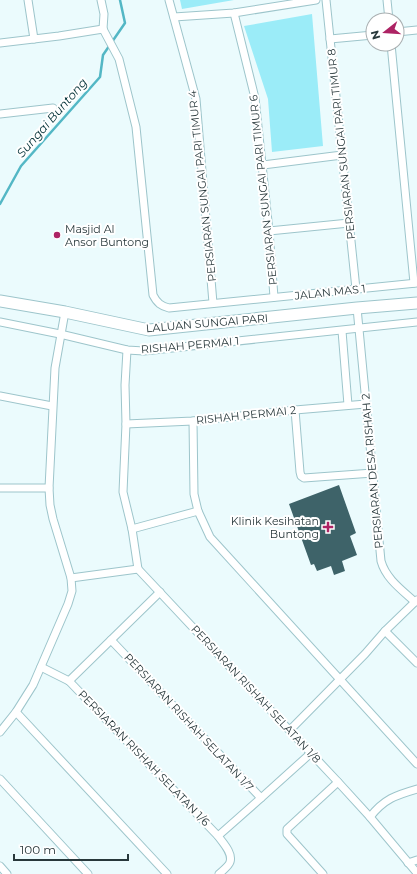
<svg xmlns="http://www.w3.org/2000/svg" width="417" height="874" font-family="Montserrat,sans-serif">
  <rect width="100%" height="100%" fill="#ebfbfd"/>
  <!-- green -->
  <g fill="#9becf8">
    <polygon points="180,0 234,0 182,9"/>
    <polygon points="312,14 323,146 272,152 268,99 244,26"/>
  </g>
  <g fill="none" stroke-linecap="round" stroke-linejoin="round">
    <!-- stream -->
    <polyline stroke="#53b7c5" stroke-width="2.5" points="0,204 21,166 100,77 103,55 125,23 120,0"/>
  </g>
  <!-- building -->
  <polygon fill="#3e6369" points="339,485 356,533 350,536 357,555 342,561 345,571 334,575 331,566 317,571 314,564 311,565 289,504"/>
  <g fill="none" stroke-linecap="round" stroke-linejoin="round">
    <!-- street casing -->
    <g stroke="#9dc5cb" stroke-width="9">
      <g id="street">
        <polyline points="28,0 34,39"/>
        <polyline points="101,0 104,14 103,29"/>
        <polyline points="169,0 196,99 213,303"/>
        <polyline points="326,0 356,289"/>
        <polyline points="387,0 389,20"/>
        <polyline points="234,13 255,98 269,231 274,297"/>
        <polyline points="174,17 234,13 316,0"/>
        <path d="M103 29 119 59 136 127 153 295C157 303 161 306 169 308L417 283"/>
        <polyline points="397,32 417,30"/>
        <polyline points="330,39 373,35"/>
        <polyline points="0,43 59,36 103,29"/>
        <polyline points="391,44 414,283"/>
        <polyline points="0,114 53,108"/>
        <polyline points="263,165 342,155"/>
        <polyline points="269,231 349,223"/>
        <path d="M357 308 381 561C386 579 402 590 415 602"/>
        <polyline points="0,322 60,334 127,350 144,351 417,322"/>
        <polyline points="342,331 348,405"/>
        <polyline points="127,350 125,385 126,424 123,492 132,529 138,569"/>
        <polyline points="0,396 52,406"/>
        <polyline points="295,410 300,472 301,476 304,478 373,473"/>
        <polyline points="193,421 194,494 198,511 210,537 417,764"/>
        <polyline points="126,424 193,421 295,410 366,404"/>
        <polyline points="0,488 49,488"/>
        <polyline points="132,529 198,511"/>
        <polyline points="71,578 138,569 338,782 370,817 417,873"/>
        <polyline points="385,631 417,663"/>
        <polyline points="111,640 261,798 218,836"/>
        <path d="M41 667 69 681 218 836C223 843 233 853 230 862 229 866 222 871 219 874"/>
        <polyline points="69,681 160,592"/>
        <polyline points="16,712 167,874"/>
        <polyline points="290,730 365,654 385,631 417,600"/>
        <polyline points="0,732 16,712 33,685 68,604 72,591 71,578 53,519 50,505 49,488 55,368 65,312"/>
        <polyline points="0,779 88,874"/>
        <polyline points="261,798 311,753"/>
        <path d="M370 817C384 799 396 795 417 789"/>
        <polyline points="408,863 417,860"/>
        <polyline points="0,866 7,874"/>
        <polyline points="323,874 287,834 287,829 338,782"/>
      </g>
    </g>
    <!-- secondary casing -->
    <g stroke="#9dc5cb" stroke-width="13">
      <polyline id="secondary" points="0,301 65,312 149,330 357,308 417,303"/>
    </g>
    <!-- street -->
    <use href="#street" stroke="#fff" stroke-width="7"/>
    <!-- secondary -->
    <use href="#secondary" stroke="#fff" stroke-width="11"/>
  </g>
  <!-- markers -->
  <g fill="#ad2364" stroke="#fff" stroke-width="1.5">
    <circle cx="57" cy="235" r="4"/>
    <path d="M326 521h4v4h4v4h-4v4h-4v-4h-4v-4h4z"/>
  </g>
  <g text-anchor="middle" stroke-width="4" stroke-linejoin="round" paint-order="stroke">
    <!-- street labels -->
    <g font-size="11" fill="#28383b" stroke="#fff">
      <text transform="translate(341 144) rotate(-96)" y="4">PERSIARAN SUNGAI PARI TIMUR 8</text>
      <text transform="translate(202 186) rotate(-96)" y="4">PERSIARAN SUNGAI PARI TIMUR 4</text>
      <text transform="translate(263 190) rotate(-96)" y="4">PERSIARAN SUNGAI PARI TIMUR 6</text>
      <text transform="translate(330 292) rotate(-6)" y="4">JALAN MAS 1</text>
      <text transform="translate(207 323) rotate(-5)" y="4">LALUAN SUNGAI PARI</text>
      <text transform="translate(190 345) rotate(-5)" y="4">RISHAH PERMAI 1</text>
      <text transform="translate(246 415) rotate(-6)" y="4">RISHAH PERMAI 2</text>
      <text transform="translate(372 471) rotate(-95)" y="4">PERSIARAN DESA RISHAH 2</text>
      <text transform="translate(256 694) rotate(47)" y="4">PERSIARAN RISHAH SELATAN 1/8</text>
      <text transform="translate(189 722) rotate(47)" y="4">PERSIARAN RISHAH SELATAN 1/7</text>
      <text transform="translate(144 758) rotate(46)" y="4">PERSIARAN RISHAH SELATAN 1/6</text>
    </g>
    <!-- poi labels -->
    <g font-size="11" fill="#28383b" stroke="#fff" text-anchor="start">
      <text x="65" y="233">Masjid Al<tspan x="65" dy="13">Ansor Buntong</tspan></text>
      <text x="319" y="525" text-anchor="end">Klinik Kesihatan<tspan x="319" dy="13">Buntong</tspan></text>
    </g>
    <!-- water labels -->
    <g font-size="12" font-style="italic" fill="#003036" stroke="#fff">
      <text transform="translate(52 118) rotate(-49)" y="4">Sungai Buntong</text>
    </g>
  </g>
  <!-- north arrow -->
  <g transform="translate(385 32) rotate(253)"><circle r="19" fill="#ffffff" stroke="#a9afb1"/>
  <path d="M0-3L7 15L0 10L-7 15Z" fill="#ad2364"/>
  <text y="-6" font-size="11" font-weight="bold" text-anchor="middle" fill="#28383b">N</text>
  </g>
  <!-- scale -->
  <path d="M14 854v6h114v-6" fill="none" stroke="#28383b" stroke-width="2"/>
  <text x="20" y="854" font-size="12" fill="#28383b" stroke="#ffffff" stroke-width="3" paint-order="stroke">100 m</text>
</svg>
